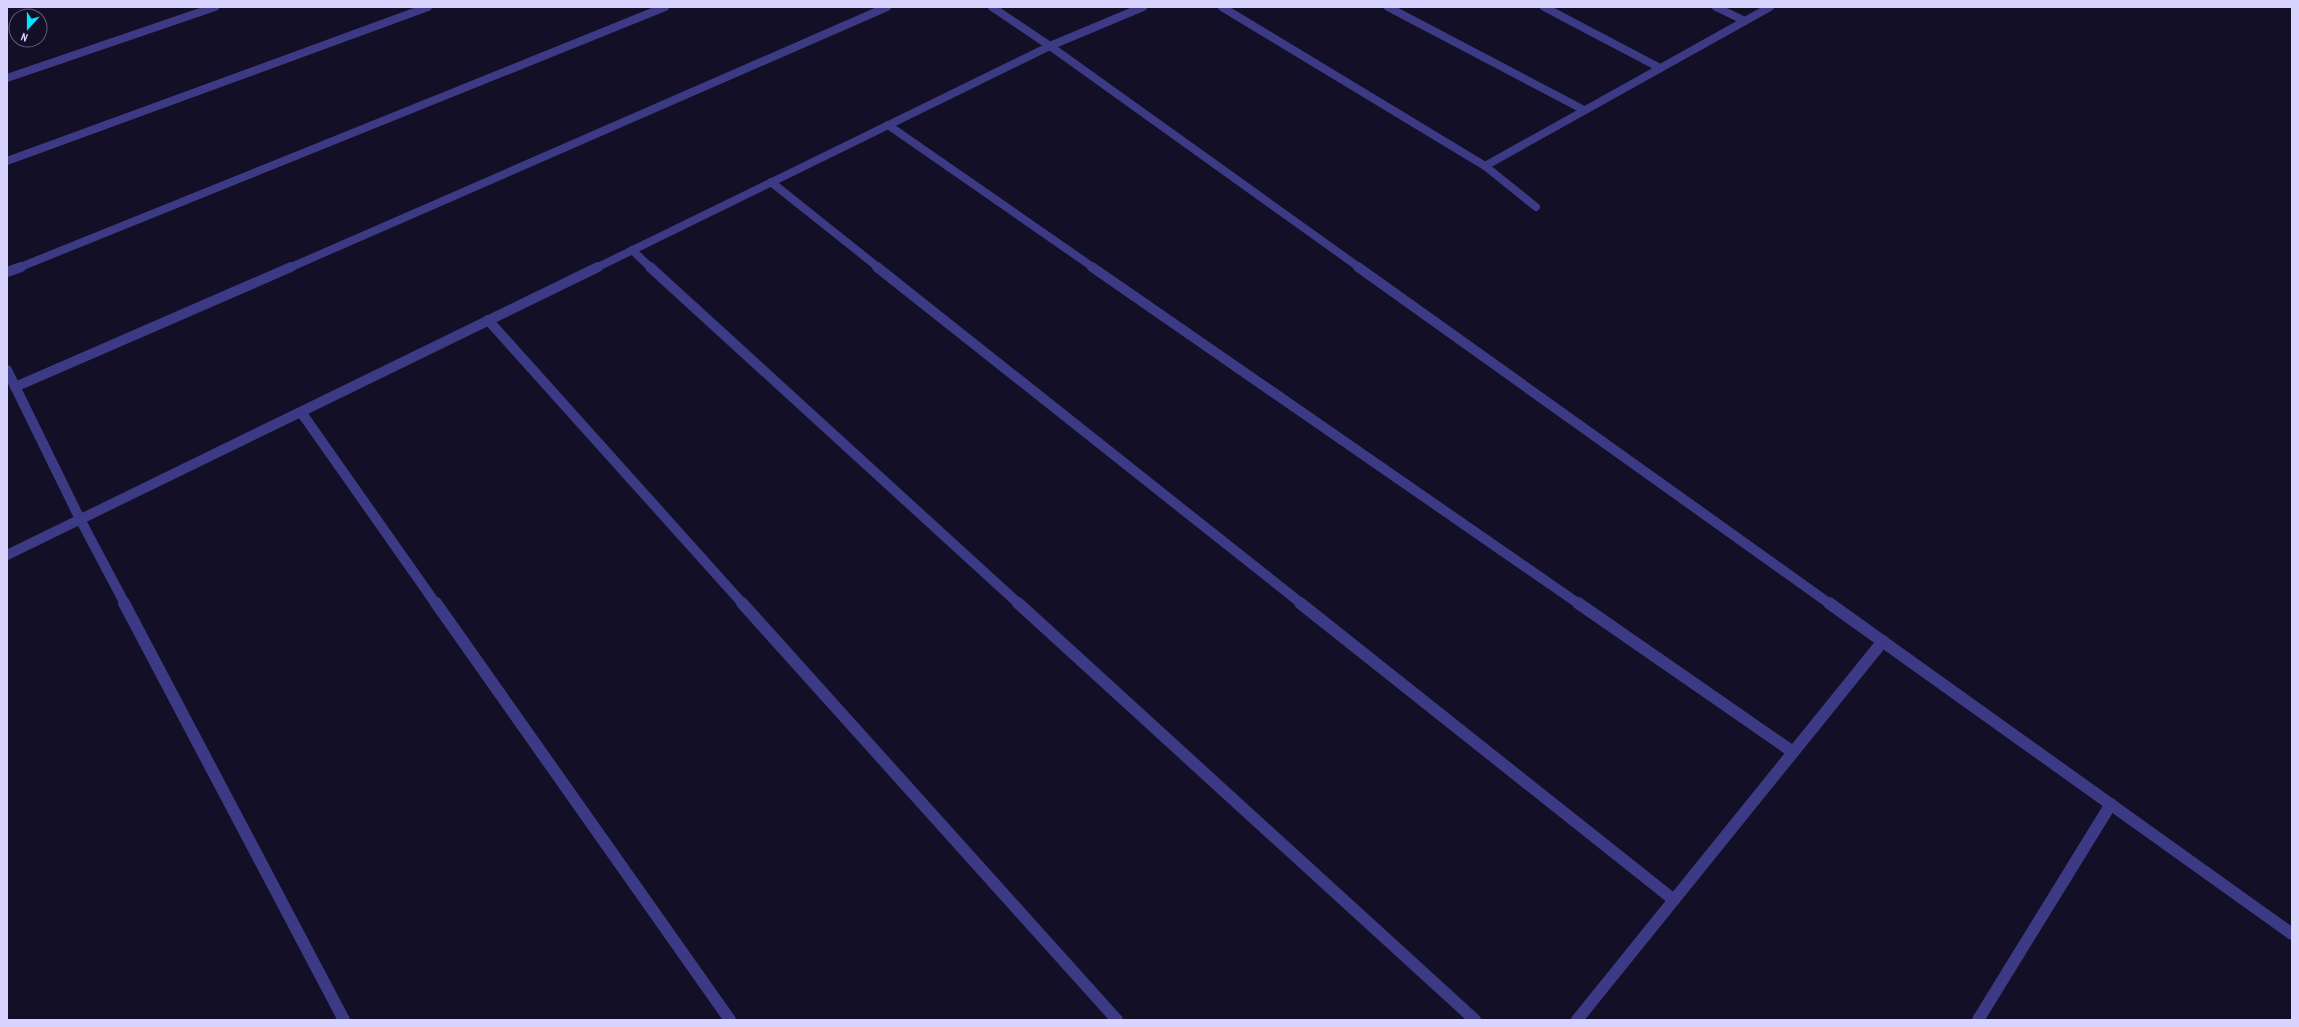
<svg xmlns="http://www.w3.org/2000/svg" width="2299" height="1027" font-family="'PT Sans Narrow',sans-serif">
  <rect width="100%" height="100%" fill="#130f26"/>
  <g fill="none" stroke-linecap="round" stroke-linejoin="round">
    <!-- minor-far2 -->
    <g stroke="#3d3a85" stroke-width="8">
      <polyline points="992,7 1050,46 1360,268"/>
      <polyline points="1222,7 1485,166"/>
      <polyline points="1388,7 1584,110"/>
      <polyline points="1544,7 1660,68"/>
      <polyline points="1716,7 1745,21"/>
      <polyline points="7,78 215,7"/>
      <polyline points="888,125 1094,268"/>
      <polyline points="7,161 428,7"/>
      <polyline points="771,182 879,268"/>
      <polyline points="1536,207 1485,166 1770,7"/>
      <polyline points="632,250 651,268"/>
      <polyline points="18,268 665,7"/>
      <polyline points="289,268 887,7"/>
      <polyline points="596,268 1050,46 1143,7"/>
    </g>
    <!-- minor-far1 -->
    <g stroke="#3d3a85" stroke-width="10">
      <polyline points="650,267 1019,604"/>
      <polyline points="877,267 1302,604"/>
      <polyline points="1092,267 1579,604"/>
      <polyline points="1358,267 1830,604"/>
      <polyline points="7,272 21,267"/>
      <polyline points="488,320 743,604"/>
      <polyline points="7,370 80,519 125,604"/>
      <polyline points="15,387 291,267"/>
      <polyline points="301,412 436,604"/>
      <polyline points="7,555 598,267"/>
    </g>
    <!-- minor -->
    <g stroke="#3d3a85" stroke-width="12">
      <polyline points="124,603 344,1020"/>
      <polyline points="436,603 730,1020"/>
      <polyline points="742,603 1117,1020"/>
      <polyline points="1018,603 1475,1020"/>
      <polyline points="1300,603 1674,900"/>
      <polyline points="1578,603 1793,752"/>
      <polyline points="1829,603 2292,934"/>
      <polyline points="1577,1020 1883,641"/>
      <polyline points="1978,1020 2111,804"/>
    </g>
  </g>
  <!-- border -->
  <rect width="2299" height="1027" fill="none" stroke="#d9d4ff" stroke-width="16"/>
  <!-- north arrow -->
  <g transform="translate(28 28) rotate(201)"><circle r="19" fill="#130f26" stroke="#625e7d"/>
  <path d="M0-3L7 15L0 10L-7 15Z" fill="#00e5ff"/>
  <text y="-6" font-size="11" font-weight="bold" text-anchor="middle" fill="#d9d4ff">N</text>
  </g>
</svg>
